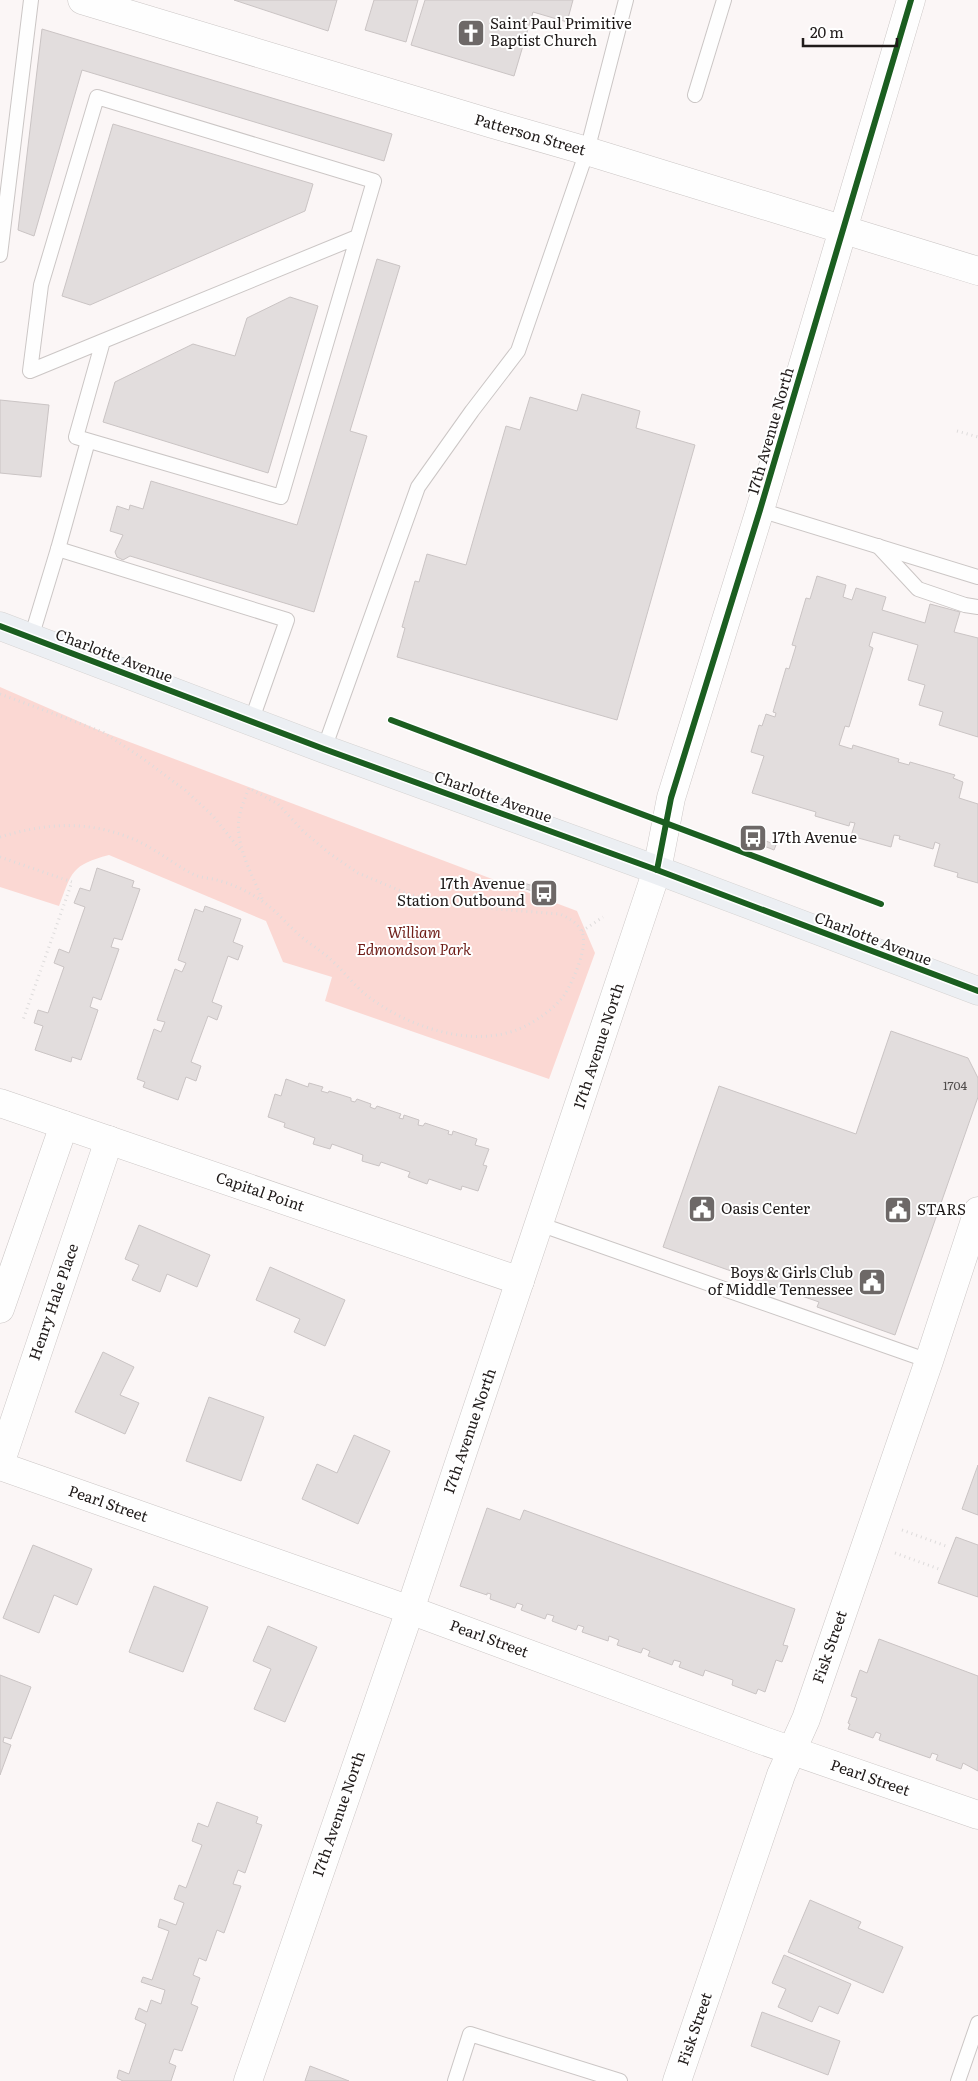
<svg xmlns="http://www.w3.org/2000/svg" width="978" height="2081" font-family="Literata,serif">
  <rect width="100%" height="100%" fill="#fbf6f6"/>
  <!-- green -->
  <path fill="#fbd8d3" d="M0 687 103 732 577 911 595 953 549 1079 325 1001 332 977 283 962 266 921 109 855C71 865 72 872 59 906L0 887Z"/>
  <!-- building -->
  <g fill="#e2dddd" stroke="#cac4c4">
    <polygon points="234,0 337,0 328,31"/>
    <polygon points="374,0 418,0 406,42 365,30"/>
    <polygon points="425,0 573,0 567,22 533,12 514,76 411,45"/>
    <polygon points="42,29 392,134 384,161 82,70 34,236 18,230"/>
    <polygon points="113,124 313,184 305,211 90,305 62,296"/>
    <polygon points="377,259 400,266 350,431 367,436 314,612 130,556 123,560 117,557 115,552 123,535 110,531 117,506 129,510 130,505 143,509 151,481 297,525"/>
    <polygon points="290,297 318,306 268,473 103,422 115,382 193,344 235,356 247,318"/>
    <polygon points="582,394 640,411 636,428 695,445 617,720 397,657 405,628 402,627 415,581 419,582 427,554 466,565 506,426 520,430 530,397 577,411"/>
    <polygon points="0,400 49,405 41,477 0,473"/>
    <polygon points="817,576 846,585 843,597 852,600 856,588 886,597 882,610 925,623 930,604 960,612 954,632 978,638 978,737 939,725 943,712 919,705 925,685 908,680 918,645 873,632 869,646 873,648 849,727 845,726 839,745 852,749 853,745 899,759 898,762 909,765 910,762 955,775 953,778 963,782 959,798 978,804 978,883 957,877 958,873 934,866 940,844 935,842 933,849 899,839 900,836 894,835 891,847 851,836 855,823 850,822 849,826 815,816 816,812 752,793 764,756 751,752 759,725 762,726 766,714 775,717 776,713 773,712 786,668 789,669 796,646 792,645 806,598 810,599"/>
    <polygon points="761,839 776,845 774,850 759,844"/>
    <polygon points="97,868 134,881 132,887 140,889 122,940 114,938 111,947 119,949 101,1000 93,997 90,1007 98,1010 81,1060 72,1057 71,1062 35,1050 43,1026 34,1023 38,1010 48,1013 64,967 54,963 59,949 69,953 85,907 74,903 80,888 90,891"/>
    <polygon points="521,882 536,887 535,892 520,887"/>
    <polygon points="205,906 241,919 233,942 243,946 238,960 228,956 212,1002 222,1006 217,1020 208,1016 191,1062 201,1066 196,1081 186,1077 178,1100 143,1087 145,1082 137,1079 154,1029 161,1032 165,1022 157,1020 175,969 182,972 186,963 178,960 195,909 203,912"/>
    <polygon points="891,1031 968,1058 978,1078 978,1097 895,1335 817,1307 819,1302 663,1247 719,1086 856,1134"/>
    <polygon points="286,1079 308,1087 309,1083 323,1087 321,1091 328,1093 329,1091 351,1098 351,1101 355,1102 357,1099 371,1104 370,1107 375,1109 377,1106 401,1114 399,1118 403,1119 404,1115 419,1120 418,1125 423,1126 425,1123 449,1131 448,1134 452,1135 453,1131 477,1139 475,1145 489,1149 483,1165 487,1166 478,1191 462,1186 461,1190 429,1179 427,1184 408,1177 410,1172 381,1162 379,1166 362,1161 363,1155 332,1144 330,1149 313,1144 315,1138 284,1127 285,1123 268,1117 275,1094 281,1096"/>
    <polygon points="139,1225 210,1255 197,1287 167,1274 160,1292 132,1280 139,1265 125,1259"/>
    <polygon points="270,1267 345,1300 325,1346 294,1332 300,1319 256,1300"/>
    <polygon points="103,1352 134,1367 120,1395 139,1403 125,1434 75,1412"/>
    <polygon points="209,1397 264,1417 241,1481 186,1461"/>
    <polygon points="354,1435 390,1451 358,1524 302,1499 317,1464 337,1473"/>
    <polygon points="978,1465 978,1515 962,1509"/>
    <polygon points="487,1508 520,1520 524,1510 795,1609 783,1645 788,1646 782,1662 776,1660 765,1692 758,1689 756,1694 732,1685 733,1680 705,1670 703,1676 679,1667 681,1662 674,1660 672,1665 648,1656 650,1651 643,1648 641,1653 617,1645 619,1640 609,1636 608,1641 582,1632 584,1627 578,1625 576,1630 552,1621 554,1616 547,1614 545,1619 521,1610 523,1605 517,1603 515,1608 490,1599 491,1594 487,1593 487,1595 460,1586"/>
    <polygon points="956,1537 978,1545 978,1597 938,1583"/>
    <polygon points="33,1545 92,1569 77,1605 54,1595 39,1633 3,1618"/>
    <polygon points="154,1586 208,1607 183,1672 129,1652"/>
    <polygon points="268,1626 317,1647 285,1722 254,1709 271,1669 253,1661"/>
    <polygon points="879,1639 978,1676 978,1771 963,1763 961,1769 936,1760 938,1755 932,1753 930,1758 879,1740 881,1734 876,1732 873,1738 848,1729 850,1724 848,1723 857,1698 851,1696 860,1670 867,1673"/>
    <polygon points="0,1675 31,1687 11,1739 4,1737 3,1742 11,1745 0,1775"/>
    <polygon points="217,1802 258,1817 256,1823 262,1825 245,1873 238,1870 233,1884 241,1886 224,1933 217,1930 206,1961 199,1958 193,1975 200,1978 191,2004 198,2007 182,2051 174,2049 169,2063 176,2066 171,2081 123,2081 117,2078 119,2070 129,2074 146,2024 135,2019 139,2008 147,2012 151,2000 161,2004 165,1990 141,1982 143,1977 152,1980 169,1931 158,1927 160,1919 176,1925 184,1903 174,1899 179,1885 186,1888 202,1845 192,1841 198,1823 208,1827"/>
    <polygon points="810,1900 861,1922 858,1928 903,1947 883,1993 788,1952"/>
    <polygon points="784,1955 851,1984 838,2014 819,2006 812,2022 778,2007 786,1989 772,1983"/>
    <polygon points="762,2012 840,2041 828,2075 751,2046"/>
    <polygon points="310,2066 349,2081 305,2081"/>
  </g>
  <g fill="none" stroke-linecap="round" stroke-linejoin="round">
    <!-- lane casing -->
    <g stroke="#cbc6c5" stroke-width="16">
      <g id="lane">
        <polyline points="695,95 724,0"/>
        <polyline points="0,255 31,0"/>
        <polyline points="103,341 30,371 41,285 97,97 374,181 281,497 76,437 103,341 357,237"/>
        <polyline points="760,510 978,577"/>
        <polyline points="878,546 918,589 965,605 978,607"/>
        <polyline points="58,549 287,620 251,722"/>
        <polyline points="31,638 58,549 88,441"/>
        <polyline points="324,749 418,487 472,411 518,351 587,151 626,0"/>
        <polyline points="539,1224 929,1361"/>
        <polyline points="455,2081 470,2034 620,2081"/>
        <polyline points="958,2081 978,2023"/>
      </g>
    </g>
    <!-- street casing -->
    <g stroke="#cbc6c5" stroke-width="29">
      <g id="street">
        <polyline points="82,0 493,124 587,151 978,271"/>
        <polyline points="657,870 671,798 760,510 911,0"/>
        <polyline points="0,1103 520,1281"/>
        <polyline points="0,1309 64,1125"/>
        <polyline points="0,1464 109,1140"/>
        <polyline points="0,1466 410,1610 764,1741 978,1815"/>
        <polyline points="677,2081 781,1775 806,1719 929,1361 978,1211"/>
      </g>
    </g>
    <!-- secondary casing -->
    <g stroke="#cbc6c5" stroke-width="29">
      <polyline id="secondary" points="248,2081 410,1610 657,870"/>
    </g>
    <!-- primary casing -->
    <g stroke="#d5d3d2" stroke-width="29">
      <polyline id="primary" points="0,626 324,749 657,870 978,991"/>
    </g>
    <!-- path -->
    <g stroke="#dedcdc" stroke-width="3" stroke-dasharray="1 4" stroke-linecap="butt">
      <polyline points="957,431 978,437"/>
      <polyline points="0,694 103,732 142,758 185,790 213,816 242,852"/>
      <path d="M0 837C46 823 88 820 133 839 155 848 174 865 195 875 202 878 210 878 217 880 233 884 251 893 265 903 276 911 285 922 295 931 305 941 317 948 328 957 341 968 352 983 365 994 407 1028 481 1053 531 1023 543 1016 557 1006 565 994 573 981 590 944 581 930 576 922 569 918 560 914L446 905 406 893 358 873 329 853 303 831 278 804 249 788C245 798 241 808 239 818 235 846 253 876 263 901"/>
      <polyline points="0,857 72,882 23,1020"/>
      <polyline points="582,931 603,917"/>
      <polyline points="902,1530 946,1546"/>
      <polyline points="895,1553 939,1569"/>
    </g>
    <!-- lane -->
    <use href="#lane" stroke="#fefefe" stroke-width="14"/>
    <!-- street -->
    <use href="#street" stroke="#fefefe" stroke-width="28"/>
    <!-- secondary -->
    <use href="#secondary" stroke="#fefefe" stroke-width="28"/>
    <!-- primary -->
    <use href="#primary" stroke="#eceff3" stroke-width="28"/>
    <!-- cycleway casing -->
    <g stroke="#fff" stroke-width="9">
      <g id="cycleway">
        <polyline points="0,626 324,749 657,870 978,991"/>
        <polyline points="391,720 881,904"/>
        <polyline points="657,870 671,798 760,510 911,0"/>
      </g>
    </g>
    <!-- cycleway -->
    <use href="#cycleway" stroke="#1b5e20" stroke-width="6"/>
  </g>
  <!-- icons -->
  <defs>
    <g id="church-square" transform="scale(1.4375)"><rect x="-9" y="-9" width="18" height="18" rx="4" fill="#6d6867" stroke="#fff"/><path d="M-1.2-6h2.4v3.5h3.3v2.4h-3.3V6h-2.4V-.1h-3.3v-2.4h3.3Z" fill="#fff"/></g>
    <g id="bus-square" transform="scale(1.4375)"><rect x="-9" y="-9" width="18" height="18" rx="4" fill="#6d6867" stroke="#fff"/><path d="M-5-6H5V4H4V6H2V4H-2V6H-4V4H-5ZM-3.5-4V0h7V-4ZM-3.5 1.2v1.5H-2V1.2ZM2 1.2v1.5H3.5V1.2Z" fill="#fff"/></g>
    <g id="civic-square" transform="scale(1.4375)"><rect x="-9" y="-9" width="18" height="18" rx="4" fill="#6d6867" stroke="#fff"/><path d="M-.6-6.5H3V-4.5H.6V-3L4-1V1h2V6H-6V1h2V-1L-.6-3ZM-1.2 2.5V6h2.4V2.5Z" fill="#fff"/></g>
  </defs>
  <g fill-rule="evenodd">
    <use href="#church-square" x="471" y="33"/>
    <use href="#bus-square" x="753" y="838"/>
    <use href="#bus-square" x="544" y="893"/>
    <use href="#civic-square" x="702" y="1209"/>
    <use href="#civic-square" x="898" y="1210"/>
    <use href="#civic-square" x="872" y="1282"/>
  </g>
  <g text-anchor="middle" stroke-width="4" stroke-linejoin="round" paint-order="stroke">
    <!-- number labels -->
    <g font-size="12" fill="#504c4b">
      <text x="955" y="1090">1704</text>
    </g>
    <!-- poi labels -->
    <g font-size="15" fill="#201b1a" stroke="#fff" text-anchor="start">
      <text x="490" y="29">Saint Paul Primitive<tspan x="490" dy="17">Baptist Church</tspan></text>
      <text x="772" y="843">17th Avenue</text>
      <text x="525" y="889" text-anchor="end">17th Avenue<tspan x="525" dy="17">Station Outbound</tspan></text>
      <text x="721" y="1214">Oasis Center</text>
      <text x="917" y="1215">STARS</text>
      <text x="853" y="1278" text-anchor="end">Boys &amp; Girls Club<tspan x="853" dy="17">of Middle Tennessee</tspan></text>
    </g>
    <!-- street labels -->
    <g font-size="15" fill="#201b1a" stroke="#fff">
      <text transform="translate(530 135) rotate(16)" y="5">Patterson Street</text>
      <text transform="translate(771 431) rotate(-74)" y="5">17th Avenue North</text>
      <text transform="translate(114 656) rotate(21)" y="5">Charlotte Avenue</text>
      <text transform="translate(493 797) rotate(20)" y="5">Charlotte Avenue</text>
      <text transform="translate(873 939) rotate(21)" y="5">Charlotte Avenue</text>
      <text transform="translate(599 1046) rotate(-72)" y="5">17th Avenue North</text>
      <text transform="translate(260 1192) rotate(19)" y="5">Capital Point</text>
      <text transform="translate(54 1302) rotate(-71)" y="5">Henry Hale Place</text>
      <text transform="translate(470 1431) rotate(-71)" y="5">17th Avenue North</text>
      <text transform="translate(108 1504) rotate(19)" y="5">Pearl Street</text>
      <text transform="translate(489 1639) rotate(20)" y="5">Pearl Street</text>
      <text transform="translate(830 1647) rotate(-71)" y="5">Fisk Street</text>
      <text transform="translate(870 1778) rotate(19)" y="5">Pearl Street</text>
      <text transform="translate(339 1814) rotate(-71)" y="5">17th Avenue North</text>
      <text transform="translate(695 2029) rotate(-71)" y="5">Fisk Street</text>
    </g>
    <!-- park labels -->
    <g font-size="15" font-style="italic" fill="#6f1e18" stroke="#fff">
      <text x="414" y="938">William<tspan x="414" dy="17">Edmondson Park</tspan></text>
    </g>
  </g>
  <!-- scale -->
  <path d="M803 38v8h94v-8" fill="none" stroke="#201b1a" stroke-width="2.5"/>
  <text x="810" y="38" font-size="15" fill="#201b1a" stroke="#ffffff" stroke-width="4" paint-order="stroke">20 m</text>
</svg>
